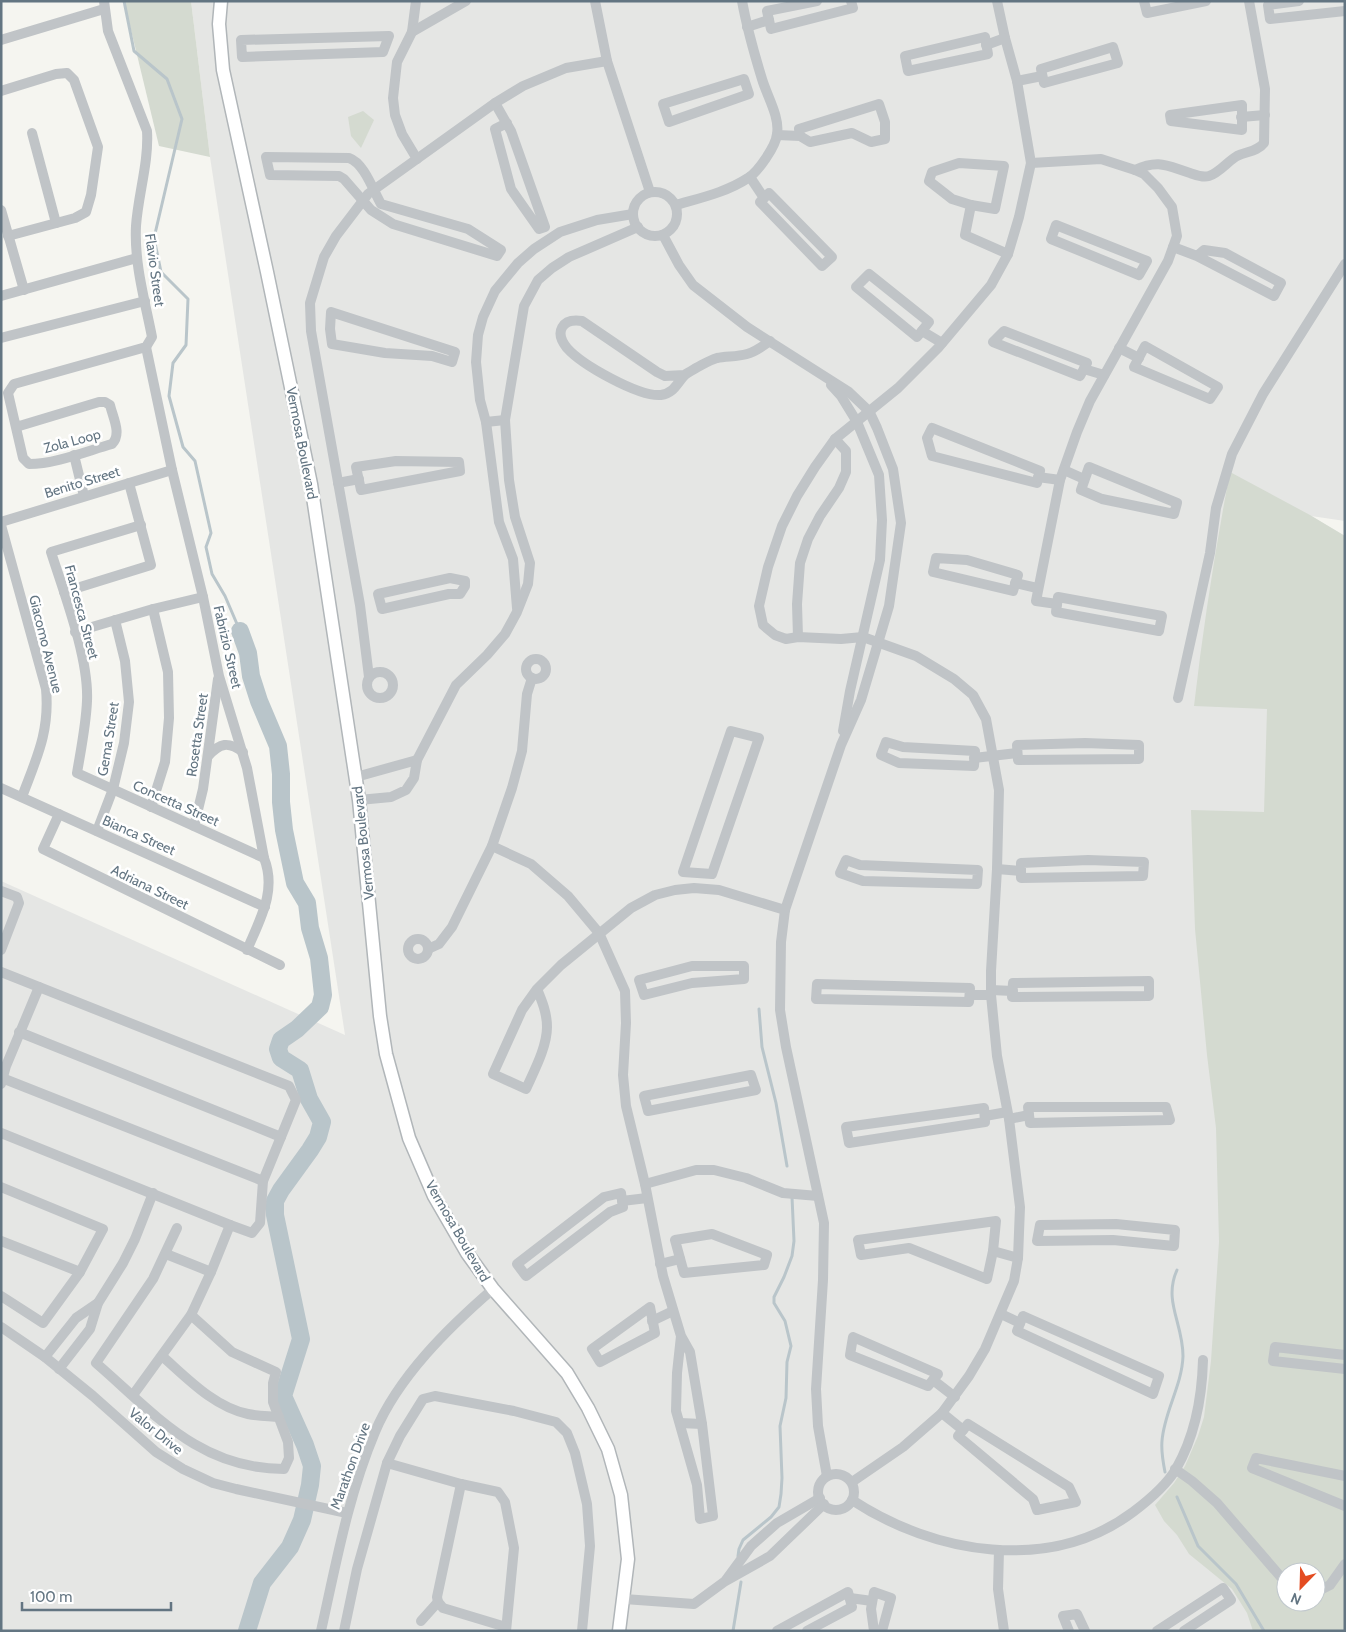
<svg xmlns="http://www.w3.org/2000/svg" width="1346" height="1632" font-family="Cabin,sans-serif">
  <rect width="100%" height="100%" fill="#f5f5f0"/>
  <!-- built -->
  <path fill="#e5e6e4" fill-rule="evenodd" d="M191 1H1345V521L1311 516 1345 536V1631H1V881L345 1035 210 157ZM1286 1572H1316V1602H1286Z"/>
  <!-- green -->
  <g fill="#d4dad0" fill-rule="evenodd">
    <polygon points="124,1 191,1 210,157 159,146"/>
    <polygon points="363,111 374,120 361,148 351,136 348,117"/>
    <path d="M1230 472 1310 515 1345 536V1631H1253L1247 1613 1232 1589 1189 1554 1177 1535 1164 1521 1155 1505 1174 1483 1185 1466 1198 1436 1204 1417 1211 1361 1219 1242 1216 1128 1207 1055 1195 929 1191 810 1264 812 1267 709 1194 706C1203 628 1215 550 1230 472ZM1286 1572H1316V1602H1286Z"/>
  </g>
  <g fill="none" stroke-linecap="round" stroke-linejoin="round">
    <!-- stream -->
    <g stroke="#b9c5ca" stroke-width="3">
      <polyline points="124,1 134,51 167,79 182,119 154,238 161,272 188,299 186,345 173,363 169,396 183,447 195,461 211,533 206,547 212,574 225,596 240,631"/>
      <polyline points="759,1009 762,1047 776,1103 787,1166"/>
      <path d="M1165 1472C1163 1462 1161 1452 1162 1441 1164 1412 1182 1386 1183 1356 1183 1323 1163 1301 1177 1270"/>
      <polyline points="1177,1497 1198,1546 1236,1584 1264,1631"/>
      <polyline points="738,1556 739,1549 743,1540 771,1517 779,1507 781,1494 782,1478 780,1426 786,1398 787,1362 791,1346 785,1321 774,1303 774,1297 784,1277 792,1256 794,1241 792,1197"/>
      <polyline points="733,1631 741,1582"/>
    </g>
    <!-- river -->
    <polyline stroke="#b9c5ca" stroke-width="18" points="240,631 248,653 251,676 259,701 278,746 281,774 281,802 284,830 295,883 307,903 310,928 319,958 323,995 320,1007 297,1029 281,1040 278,1049 281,1058 300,1070 309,1099 322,1122 318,1137 310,1150 281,1190 275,1201 275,1215 301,1339 283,1396 305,1445 312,1466 310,1485 302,1520 290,1547 262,1583 247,1631"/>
    <!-- major casing -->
    <g stroke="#b1b6b9" stroke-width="15">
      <polyline id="major" points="221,1 219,24 223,70 267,272 311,484 359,800 380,1016 386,1054 409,1138 434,1196 467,1253 493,1289 567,1373 588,1408 608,1449 621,1495 628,1559 619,1631"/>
    </g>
    <!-- minor -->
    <g stroke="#c0c4c7" stroke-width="10">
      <polyline points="595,1 607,61 650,192"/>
      <polyline points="817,1 767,11 771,29 853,8 851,1"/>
      <polyline points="997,1 1005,38 1017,81 1031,163 1101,159 1135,170 1144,174 1158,188 1172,207 1177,236 1168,261 1090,401 1077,432 1060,480 1036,601 1057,604"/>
      <polyline points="1144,1 1147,13 1206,1"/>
      <polyline points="1299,1 1268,5 1270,19 1345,11"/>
      <polyline points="747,27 769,20"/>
      <polyline points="412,32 416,1"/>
      <polygon points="389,36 383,52 242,57 241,40"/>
      <polygon points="985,37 988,54 908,71 905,56"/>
      <polyline points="1,40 104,9"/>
      <polyline points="986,45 1005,38"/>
      <polygon points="1113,47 1118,63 1044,83 1041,69"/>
      <polygon points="744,79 749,94 669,122 663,104"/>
      <polyline points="1017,81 1042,76"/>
      <polyline points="1,91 56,74 67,73 74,80 98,147 91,195 86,212 75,218 8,236"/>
      <polyline points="495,103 511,131 545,227 539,229 511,189 495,129 507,123"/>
      <polygon points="1242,105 1242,130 1171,121 1170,115"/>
      <polyline points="1241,117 1265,115"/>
      <polyline points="32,133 56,223"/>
      <polyline points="777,135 800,136 810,142 852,133 871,142 885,139 885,122 879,104 799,129 800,136"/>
      <path d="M266 157 349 158C364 163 373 190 381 204L468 229 501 250 497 256 393 224 371 210 344 179 339 176 270 175Z"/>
      <polyline points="417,159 402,134 395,115 393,98 397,62 412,32 466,1"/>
      <polygon points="959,163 1004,166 995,209 971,205 952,199 929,181 932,172"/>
      <path d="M1135 170C1159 159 1167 166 1190 173 1196 175 1202 178 1209 176 1219 173 1228 161 1237 156 1247 151 1257 152 1264 143L1265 89 1249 1"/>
      <polyline points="750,177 764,198"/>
      <circle cx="655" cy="214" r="22"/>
      <polygon points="769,193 832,257 822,266 760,202"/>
      <path d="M676 205C700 198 727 192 748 178 758 172 776 146 777 134 780 117 767 96 762 79 754 53 747 28 742 1"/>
      <polyline points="971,205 965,235 1008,254"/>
      <polyline points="1,210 24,290"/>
      <polygon points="1056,225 1147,261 1139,275 1051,239"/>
      <polyline points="663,235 679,265 693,285 747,327 849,392 869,411 877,428 893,469 901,523 889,606 861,700 841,745 793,886 785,910 781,942 780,1010 786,1047 824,1223 823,1280 816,1389 818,1426 827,1476"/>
      <polyline points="1173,247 1197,256 1274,296 1281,283 1225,253 1204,250 1197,256"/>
      <polygon points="869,274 929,322 917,337 856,287"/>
      <polyline points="1,296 137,258"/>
      <polygon points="331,312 455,352 452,362 432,356 385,353 332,344 330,329"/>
      <polyline points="922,331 942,343"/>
      <polygon points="1004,331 1087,363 1080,376 993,342"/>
      <polyline points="1,338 145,301"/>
      <polygon points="1145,346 1218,387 1210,399 1134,367"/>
      <path d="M146 347 172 470 203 597 219 676 247 768 264 858C277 891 260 919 247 950"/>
      <polyline points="1119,348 1139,358"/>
      <polyline points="1084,369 1104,375"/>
      <path d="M685 375 665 376 657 372 582 321C562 318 554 332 567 348 582 365 639 397 661 395 675 393 677 382 686 374 689 372 693 370 696 368 702 365 710 360 717 358 726 356 737 357 747 354 755 352 763 346 770 341"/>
      <polyline points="831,385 841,396 857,422 879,475 882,520 880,560 850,691 843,731"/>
      <polyline points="486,422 505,420"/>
      <path d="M16 427 99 402H105L110 405C113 418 122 434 112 444 87 451 55 464 29 464L23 458 8 393 14 384 146 347 152 337C145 301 134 263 136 226 138 195 149 162 147 131L108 31 104 1"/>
      <polygon points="932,428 1040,471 1037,483 932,456 927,438"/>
      <polyline points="74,455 84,496"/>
      <polygon points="396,461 459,462 460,471 361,490 356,467"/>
      <polygon points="1089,467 1177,503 1174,514 1102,499 1081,490"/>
      <polyline points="1064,470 1084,479"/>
      <polyline points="1038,477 1060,480"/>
      <polyline points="338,483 359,479"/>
      <polyline points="1,522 172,470"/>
      <path d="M1 525 46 689C50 732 36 759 22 797"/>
      <path d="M141 525 51 552C64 593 89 658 87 701 86 725 81 749 77 773L264 858"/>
      <polygon points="936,558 967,560 1018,575 1013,591 933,572"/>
      <polygon points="450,578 465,581 465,586 460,594 449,594 382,609 378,594"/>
      <polyline points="1015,583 1037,588"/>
      <polyline points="64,592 151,565 129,483"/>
      <polygon points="1058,597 1162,616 1159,631 1056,612"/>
      <polyline points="517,608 513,559 499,522 486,422 480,400 476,362 478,335 483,317 495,291 518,263 534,249 560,232 597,220 633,214"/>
      <polyline points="75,632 153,609 203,597"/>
      <polyline points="798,637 797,604 800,563 808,539 820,516 839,488 846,472 846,451 835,439"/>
      <circle cx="536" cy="669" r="10"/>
      <circle cx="380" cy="685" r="13"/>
      <polyline points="369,677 360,605 311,331 310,303 324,257 336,236 368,194 495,103 523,86 566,68 607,61"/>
      <polyline points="1178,698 1210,553 1216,508 1232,454 1263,394 1345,264"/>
      <polygon points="731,731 759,738 712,874 683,872"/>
      <polygon points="886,742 903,747 975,751 974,766 899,763 881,755"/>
      <polygon points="1085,743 1139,745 1139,759 1018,760 1017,745"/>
      <path d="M208 756C220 743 228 741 243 752"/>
      <polyline points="974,758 1017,753"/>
      <polyline points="356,777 417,760"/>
      <polyline points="1,788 265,907"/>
      <polyline points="359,800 391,797 406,790 414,778 417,760 456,685 487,655 505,634 517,612 528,584 530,563 515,517 509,480 505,420 524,306 538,280 552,268 569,257 638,227"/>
      <polyline points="151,807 165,762 169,718 168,672 153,609"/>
      <polyline points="59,814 43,849 280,965"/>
      <polyline points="194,826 203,789 218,679"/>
      <polyline points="97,831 113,789 124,743 129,702 125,661 115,620"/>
      <polyline points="492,846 531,864 568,896 599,933 625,991 626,1023 623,1075 626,1106 645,1184 663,1276 681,1336 690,1352 702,1424 713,1516 700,1519 697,1485 676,1411 677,1373 681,1336"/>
      <polygon points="846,860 860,865 978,870 977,884 863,881 840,873"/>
      <polygon points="1088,860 1144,862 1143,876 1021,878 1021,863"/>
      <polyline points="997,869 1021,871"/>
      <polyline points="1,891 17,897 19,903 1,950"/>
      <circle cx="418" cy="949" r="10"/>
      <polyline points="428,949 439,944 452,927 492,846 512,788 522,751 527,694 532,678"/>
      <polygon points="692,966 744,966 744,979 692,983 644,995 639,980"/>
      <polyline points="1,972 289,1086 296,1100 263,1181 260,1223 252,1233 230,1225 211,1272 191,1315 133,1395"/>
      <polygon points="1149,981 1149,996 1012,997 1013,983"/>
      <polygon points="817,984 970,988 969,1002 816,999"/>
      <path d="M537 989C542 1001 547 1013 547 1027 547 1047 534 1071 526 1089L493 1074 522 1010 537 989 561 965 631 908 655 895 675 890 694 888 719 890 785 910"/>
      <polyline points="991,990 1013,991"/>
      <polyline points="970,995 991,995"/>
      <polyline points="19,1032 281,1137"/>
      <polygon points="751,1075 756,1090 648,1111 644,1096"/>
      <polyline points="2,1078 263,1181"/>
      <polyline points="1,1084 6,1066 39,987"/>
      <polygon points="1028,1107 1166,1107 1170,1120 1030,1123"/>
      <polygon points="984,1108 985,1122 849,1143 846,1127"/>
      <polyline points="985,1116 1007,1112"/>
      <polyline points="1009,1119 1029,1115"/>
      <polyline points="1,1133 230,1225"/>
      <polyline points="645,1184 696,1170 714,1170 746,1178 783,1193 818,1196"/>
      <polyline points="1,1187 103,1229 80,1272 43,1323 1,1296"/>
      <polygon points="621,1193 623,1207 610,1212 526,1276 517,1264 604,1197"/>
      <polyline points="622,1201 647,1198"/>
      <polygon points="996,1221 993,1251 987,1279 909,1248 861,1255 858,1240"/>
      <polygon points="1116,1224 1175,1230 1174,1246 1113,1240 1037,1241 1040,1225"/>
      <path d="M177 1228 153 1279 96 1363C154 1413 199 1469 284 1469L289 1458 288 1442 273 1402V1383L276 1372 232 1352 191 1315"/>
      <polygon points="712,1234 767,1255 764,1265 684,1273 675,1240"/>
      <polyline points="1,1241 80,1272"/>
      <polyline points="993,1251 1018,1258"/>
      <polyline points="166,1254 211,1272"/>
      <polyline points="660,1264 680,1259"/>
      <polygon points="650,1307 655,1333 600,1362 592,1349"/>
      <polyline points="1001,1314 1020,1323"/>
      <polygon points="1023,1316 1159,1376 1153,1394 1017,1331"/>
      <polyline points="652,1321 673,1311"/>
      <polyline points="1,1327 45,1357 93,1396 156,1452 183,1469 213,1483 236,1489 347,1513"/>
      <polygon points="853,1337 938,1374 928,1386 850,1355"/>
      <polyline points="1345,1355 1275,1347 1273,1361 1345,1369"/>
      <path d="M162 1356C187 1378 214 1407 248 1414 258 1416 269 1416 279 1417"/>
      <polyline points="45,1357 76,1318 98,1303"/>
      <polyline points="59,1369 90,1329 98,1303 123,1263 135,1239 153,1193"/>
      <polyline points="933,1380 955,1397"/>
      <polyline points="942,1413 963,1430"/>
      <polyline points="680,1423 702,1424"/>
      <polygon points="968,1424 1069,1487 1076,1502 1037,1510 1033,1499 958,1436"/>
      <polyline points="387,1463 461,1484 498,1492 505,1502 514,1548 506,1631"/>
      <polyline points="1175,1469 1192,1481 1217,1503 1286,1583"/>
      <circle cx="836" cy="1492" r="18"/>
      <polyline points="1345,1476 1256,1458 1252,1468 1345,1506"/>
      <polyline points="852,1482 903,1447 942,1413 969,1376 985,1349 1014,1281 1018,1258 1020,1207 1009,1119 997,1056 991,995 991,971 997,869 999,790 986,719 973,695 954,679 916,656 863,637 841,639 798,637 786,639 775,635 763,625 759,606 768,567 782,526 797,496 815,467 835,439 898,388 938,348 991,285 1008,254 1019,217 1031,163"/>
      <polyline points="461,1484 437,1597 438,1602 443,1608 506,1627"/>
      <path d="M852 1500C934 1554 1050 1574 1133 1512 1149 1500 1166 1486 1176 1469 1195 1436 1202 1397 1203 1360"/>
      <polyline points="999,1550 998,1589 1004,1631"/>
      <polyline points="726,1580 751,1546 777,1523 820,1498"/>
      <polyline points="1316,1592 1330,1585 1345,1564"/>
      <polyline points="850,1598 872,1601"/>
      <polyline points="624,1599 694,1604 724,1582 770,1556 824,1504"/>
      <polyline points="421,1621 438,1602"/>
      <path d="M321 1631C336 1564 348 1496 375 1432 398 1377 448 1328 493 1289"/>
      <polyline points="344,1631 357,1569 387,1463 400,1436 423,1399 435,1396 514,1411 556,1422 567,1433 575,1453 587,1504 590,1546 582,1631"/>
      <polyline points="777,1631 848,1592 852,1607 807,1631"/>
      <polyline points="874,1631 871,1609 874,1592 891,1598 882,1631"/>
      <polyline points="1069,1631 1063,1616 1077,1614 1085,1631"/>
      <polyline points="1157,1631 1223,1588 1231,1600 1184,1631"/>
    </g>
    <!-- major -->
    <use href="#major" stroke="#fff" stroke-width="12"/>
  </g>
  <g text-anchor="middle" stroke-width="5" stroke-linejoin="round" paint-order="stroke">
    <!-- street labels -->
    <g font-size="14" fill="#637582" stroke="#fff">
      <text transform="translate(155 270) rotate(82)" y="5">Flavio Street</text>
      <text transform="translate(72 441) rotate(-15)" y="5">Zola Loop</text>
      <text transform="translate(302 443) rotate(79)" y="5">Vermosa Boulevard</text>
      <text transform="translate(82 482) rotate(-17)" y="5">Benito Street</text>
      <text transform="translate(82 612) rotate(75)" y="5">Francesca Street</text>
      <text transform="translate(46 644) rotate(76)" y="5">Giacomo Avenue</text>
      <text transform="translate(228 647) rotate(77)" y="5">Fabrizio Street</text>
      <text transform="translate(197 735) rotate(-82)" y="5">Rosetta Street</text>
      <text transform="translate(108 739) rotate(-81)" y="5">Gema Street</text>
      <text transform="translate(176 803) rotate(24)" y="5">Concetta Street</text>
      <text transform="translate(139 835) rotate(24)" y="5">Bianca Street</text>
      <text transform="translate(363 843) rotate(-96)" y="5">Vermosa Boulevard</text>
      <text transform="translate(150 887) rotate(26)" y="5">Adriana Street</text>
      <text transform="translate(458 1231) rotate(60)" y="5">Vermosa Boulevard</text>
      <text transform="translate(156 1431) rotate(39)" y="5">Valor Drive</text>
      <text transform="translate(350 1466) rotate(-70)" y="5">Marathon Drive</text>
    </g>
  </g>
  <!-- border -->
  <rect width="1346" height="1632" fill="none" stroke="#637582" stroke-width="5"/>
  <!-- north arrow -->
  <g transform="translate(1301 1587) rotate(203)"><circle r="24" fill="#ffffff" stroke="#c1c8cd"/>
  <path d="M0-4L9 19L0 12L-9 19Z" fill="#e44c21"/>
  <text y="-8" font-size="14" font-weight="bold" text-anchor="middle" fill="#637582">N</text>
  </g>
  <!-- scale -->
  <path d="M22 1602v8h149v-8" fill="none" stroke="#637582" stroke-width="2.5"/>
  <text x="30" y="1602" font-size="15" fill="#637582" stroke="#ffffff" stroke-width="4" paint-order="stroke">100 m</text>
</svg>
